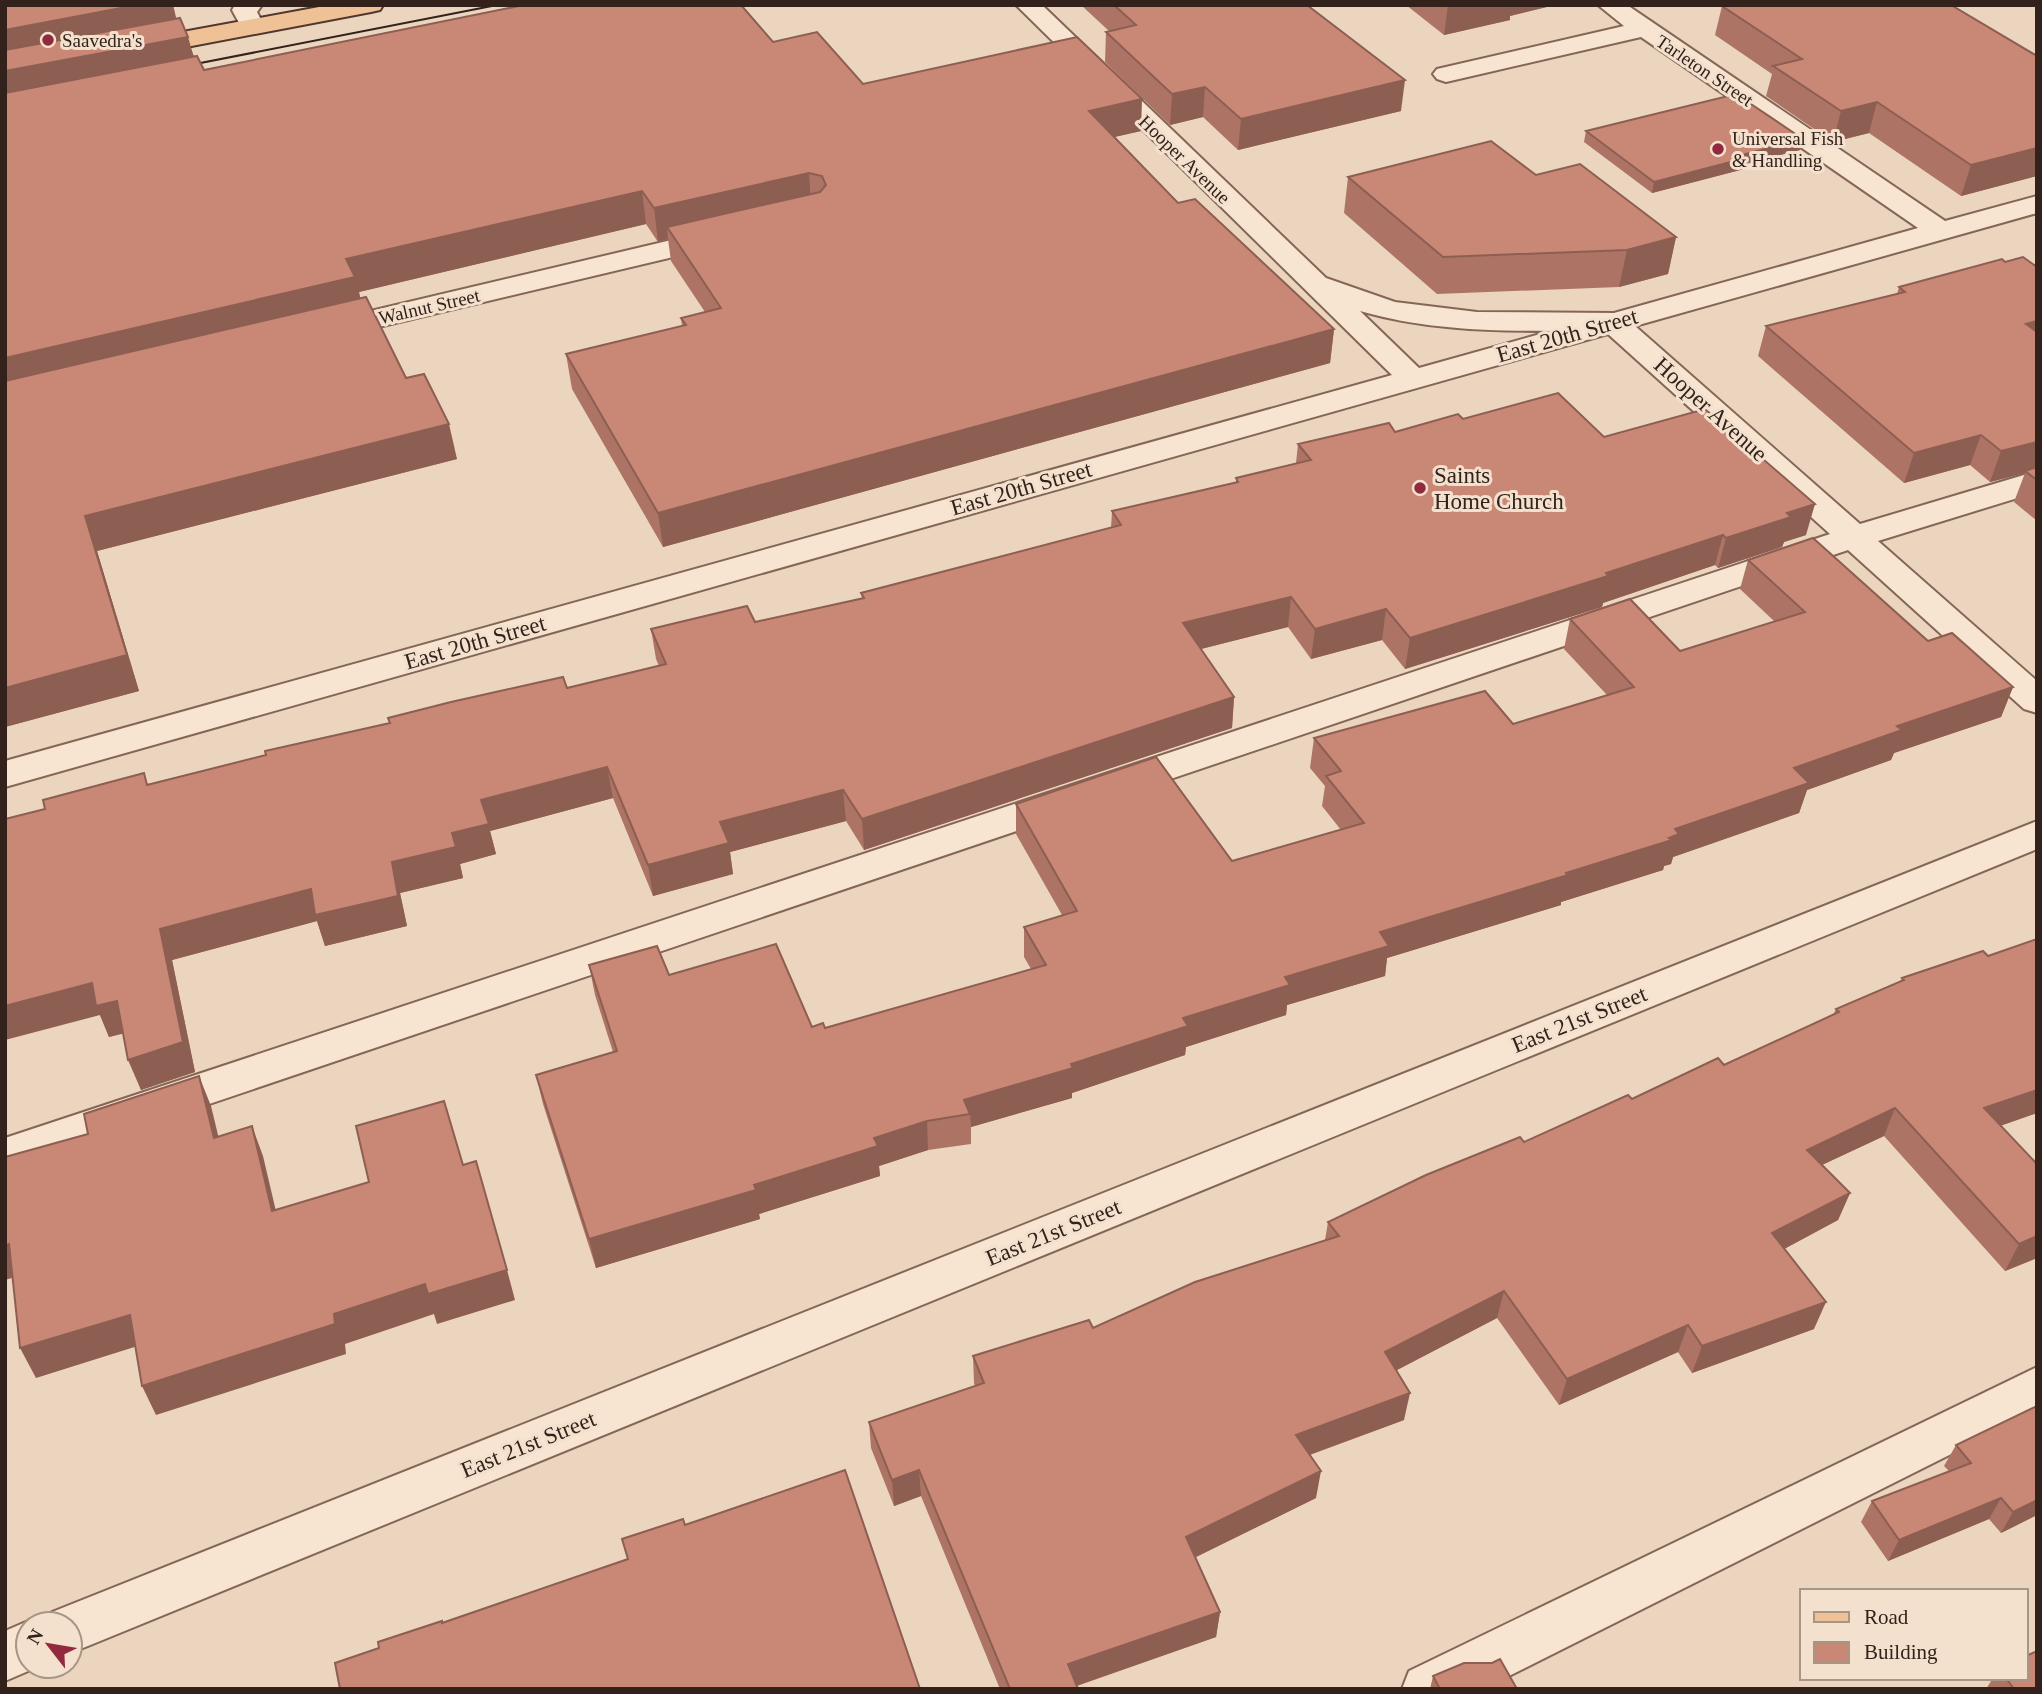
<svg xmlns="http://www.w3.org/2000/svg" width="2042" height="1694" font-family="Georgia,serif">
  <rect width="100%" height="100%" fill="#ecd5be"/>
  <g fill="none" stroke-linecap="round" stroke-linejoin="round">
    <!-- minor casing -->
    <g stroke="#846657" stroke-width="4">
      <g id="minor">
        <polygon points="235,5 262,5 257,12 265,27 262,32 253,34 244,32 232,10"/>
        <path d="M1016 5H1042L1326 278 1395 302 1477 312 1614 313 1918 228 1641 37 1446 82 1437 79 1433 74 1437 69 1624 26 1598 5H1627L1945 221 2037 196V213L1635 326 1860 524 2037 471V492L1878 541 2037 681V713L2024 709 1848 550 5 1173V1138L1830 534 1608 334 5 787V761L1392 375ZM1360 311C1422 329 1486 331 1551 331L1419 368Z"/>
        <polygon points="718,229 728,232 732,238 728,244 324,340 313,337 309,331 313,325 324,322"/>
        <polygon points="2037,821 2037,849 88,1646 70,1653 70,1624 46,1624 52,1612"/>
        <polygon points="2037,1367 2037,1411 1483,1689 1402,1689 1409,1671"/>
        <polygon points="28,1621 34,1624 28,1624 28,1666 40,1666 5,1681 5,1631"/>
      </g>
    </g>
    <!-- major casing -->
    <g stroke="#51362c" stroke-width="4">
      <polygon id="major" points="330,5 383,5 380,10 371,12 139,56 130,53 126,48 130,43 139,40"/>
    </g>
    <!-- minor -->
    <use href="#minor" fill="#f7e4d1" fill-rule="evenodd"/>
    <!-- major -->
    <use href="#major" fill="#efc196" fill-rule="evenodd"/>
    <!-- tram -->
    <polyline stroke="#33221c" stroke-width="2" points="180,67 497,5"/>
  </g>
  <!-- wall -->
  <g fill="#ad7465">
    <polygon points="5,5 173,5 176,19 194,56 204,70 773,42 863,84 1141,131 1114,137 1178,203 1334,329 1330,363 663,547 572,389 566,354 682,326 681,318 705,312 671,261 668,239 658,242 646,224 359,292 360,299 406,378 457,459 97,551 139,691 5,727"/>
    <polygon points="1081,5 1307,5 1401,111 1238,150 1203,117 1170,125 1105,62 1106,32 1109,31"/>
    <polygon points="1406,5 1555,5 1510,16 1510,20 1444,35"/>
    <polygon points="1722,6 2037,56 2037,176 1961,196 1869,133 1833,142 1766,96 1772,74 1715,35"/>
    <polygon points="1586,131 1800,150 1745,164 1744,169 1652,193 1584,142"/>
    <polygon points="1536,175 1676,237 1668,274 1619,287 1437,294 1344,213 1348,177"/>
    <polygon points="2005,262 2037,267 2037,521 2014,502 2025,473 1990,482 1970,465 1904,483 1758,356 1766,326 1897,294 1899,287"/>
    <polygon points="1463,419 1604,437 1806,535 1784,542 1782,547 1718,568 1715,565 1603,603 1602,607 1405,669 1382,640 1311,659 1288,627 1201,649 1234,697 1232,728 864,850 846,821 730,852 733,874 653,896 613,798 490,831 496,854 460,864 463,878 400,893 407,926 325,946 317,921 172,960 195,1072 141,1090 123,1033 109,1037 100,1015 148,784 266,755 567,688 659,666 656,659 651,629 755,622 862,598 861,593 1111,528 1112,511 1236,482 1236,478 1296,463 1298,444 1395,432"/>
    <polygon points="1748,560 1928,641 2013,687 2001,717 1894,753 1891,760 1807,790 1799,813 1673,857 1671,864 1664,866 1663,870 1561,902 1561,905 1387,958 1385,976 1287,1005 1286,1015 1186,1047 1185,1055 1072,1093 1072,1098 971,1127 971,1144 928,1150 879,1166 880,1176 759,1214 760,1219 596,1268 543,1104 536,1075 613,1052 595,995 589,965 669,975 812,1027 825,1028 1031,969 1024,957 1024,927 1062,915 1016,834 1016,804 1232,861 1341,830 1322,806 1325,786 1310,768 1314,738 1513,724 1607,695 1564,649 1570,619 1680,651 1774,621 1740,589"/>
    <polygon points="1902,978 2037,1113 2000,1126 2037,1164 2037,1258 2005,1271 1884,1136 1822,1165 1850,1193 1838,1220 1784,1249 1814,1329 1692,1373 1678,1352 1559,1405 1497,1318 1396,1370 1404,1420 1310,1455 1316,1498 1195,1557 1220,1612 1216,1637 1077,1686 1078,1689 1000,1689 921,1496 894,1506 871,1448 869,1422 975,1386 974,1383 973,1356 1093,1328 1325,1240 1328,1222 1632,1099 1724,1065 1833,1015 1836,1009 1900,982"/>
    <polygon points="2037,1406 2037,1515 2001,1533 1989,1519 1888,1561 1861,1522 1872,1501 1949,1471 1944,1466 1956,1445"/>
    <polygon points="1433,1676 1517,1689 1430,1689"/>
    <polygon points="1993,1678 2026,1678 2037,1689 1986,1689"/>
  </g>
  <!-- shaded-wall -->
  <g fill="#8d5e52">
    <polygon points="137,5 173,5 179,30 5,63 5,30"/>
    <polygon points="1448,5 1555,5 1510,16 1510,20 1444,35"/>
    <polygon points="188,37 197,68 5,105 5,71"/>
    <polygon points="1405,80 1401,111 1238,150 1241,119"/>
    <polygon points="1205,87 1203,117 1170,125 1172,94"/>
    <polygon points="1142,99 1141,131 1088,143 1089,111"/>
    <polygon points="1877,102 1869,133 1833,142 1841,111"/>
    <polygon points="1803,139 1800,150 1745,164 1744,169 1652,193 1654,182 1742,155"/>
    <polygon points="2037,148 2037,176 1961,196 1971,165"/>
    <polygon points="809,173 811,205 667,227 668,239 658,242 654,208"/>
    <polygon points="642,191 646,224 359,292 363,311 5,395 5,358 346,259"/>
    <polygon points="1676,237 1668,274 1619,287 1627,250"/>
    <polygon points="2037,321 2037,348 2026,324"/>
    <polygon points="1334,329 1330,363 663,547 658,513"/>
    <polygon points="449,424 457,459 97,551 139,691 5,727 5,688 85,516"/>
    <polygon points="1981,435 1970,465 1904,483 1914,453"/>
    <polygon points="2037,442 2037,469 2025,471 2025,473 1990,482 2001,451"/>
    <polygon points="1815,504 1806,535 1784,542 1782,547 1718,568 1726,538 1787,513"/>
    <polygon points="1723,535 1715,565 1603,603 1602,607 1405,669 1410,638"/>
    <polygon points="1291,597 1288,627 1181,654 1183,623"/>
    <polygon points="1386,609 1382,640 1311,659 1315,629"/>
    <polygon points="2013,687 2001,717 1894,753 1891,760 1807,790 1799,813 1673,857 1671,864 1664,866 1663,870 1561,902 1561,905 1387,958 1385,976 1287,1005 1286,1015 1186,1047 1185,1055 1072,1093 1072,1098 971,1127 970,1114 964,1100 1071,1064 1285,977 1380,932 1566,873 1675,829 1794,768 1897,726"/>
    <polygon points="1234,697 1232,728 864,850 862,819"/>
    <polygon points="607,767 613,798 490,831 496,854 460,864 463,878 400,893 407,926 325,946 317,921 172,960 195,1072 141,1090 128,1060 160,929 392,862 452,833 481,800"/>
    <polygon points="843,790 846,821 730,852 733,874 653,896 648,865 720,822"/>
    <polygon points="92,983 117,1001 130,1032 109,1037 100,1015 5,1040 5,1006"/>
    <polygon points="199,1076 211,1106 226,1168 214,1138"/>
    <polygon points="2037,1090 2037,1113 1971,1136 1984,1108"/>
    <polygon points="1895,1108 1884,1136 1796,1177 1807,1150"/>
    <polygon points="927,1121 928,1150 879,1166 880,1176 759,1214 760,1219 596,1268 589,1239 754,1185 874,1138"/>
    <polygon points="252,1126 263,1156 283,1241 272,1211"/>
    <polygon points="1850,1193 1838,1220 1762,1261 1772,1233"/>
    <polygon points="2037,1236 2037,1258 2005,1271 2019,1244"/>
    <polygon points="9,1244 25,1274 5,1280 5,1246"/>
    <polygon points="507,1270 515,1300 437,1324 434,1314 345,1344 346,1354 156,1415 142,1386 334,1314 425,1284"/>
    <polygon points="1504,1291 1497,1318 1380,1379 1385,1352"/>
    <polygon points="1826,1302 1814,1329 1692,1373 1702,1346"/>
    <polygon points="130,1315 144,1344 36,1378 20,1348"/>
    <polygon points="1688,1325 1678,1352 1559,1405 1567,1379"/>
    <polygon points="1410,1393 1404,1420 1292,1461 1296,1435"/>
    <polygon points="919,1470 921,1496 894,1506 892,1480"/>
    <polygon points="1321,1471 1316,1498 1184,1563 1186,1537"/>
    <polygon points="2001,1498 1989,1519 1888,1561 1899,1540"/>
    <polygon points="2037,1500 2037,1515 2001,1533 2013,1512"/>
    <polygon points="1220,1612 1216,1637 1067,1689 1068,1664"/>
  </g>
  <!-- building -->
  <g fill="#c98775" stroke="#8d5e52" stroke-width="2">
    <polygon points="5,5 137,5 5,30"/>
    <polygon points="524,5 741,5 773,42 817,32 863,84 1077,37 1142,99 1089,111 1178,203 1195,199 1334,329 658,513 566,354 686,325 681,318 721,308 667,227 820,192 826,185 822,176 809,173 654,208 642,191 346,259 355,277 5,358 5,93 197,56 204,70"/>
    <polygon points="1114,5 1307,5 1405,80 1241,119 1205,87 1172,94 1106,32 1136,25"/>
    <polygon points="1724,5 1951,5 2037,56 2037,148 1971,165 1877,102 1841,111 1773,66 1802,59 1722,6"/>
    <polygon points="180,18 188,37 5,71 5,50"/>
    <polygon points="1736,94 1803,139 1742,155 1746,158 1654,182 1586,131"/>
    <polygon points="1491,141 1536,175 1580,164 1676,237 1627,250 1443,257 1348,177"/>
    <polygon points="2023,257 2037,267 2037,321 2026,324 2037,332 2037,442 2001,451 1981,435 1914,453 1766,326 1905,292 1899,287 2002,259 2005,262"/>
    <polygon points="366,297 406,378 424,374 449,424 85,516 127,655 5,688 5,381"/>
    <polygon points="1558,393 1604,437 1705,409 1815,504 1787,513 1791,517 1726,538 1723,535 1606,573 1608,576 1410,638 1386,609 1315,629 1291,597 1183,623 1234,697 862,819 843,790 720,822 729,843 648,865 607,767 481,800 489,824 452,833 456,847 392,862 398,896 315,915 311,889 160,929 183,1042 128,1060 117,1001 96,1006 92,983 5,1006 5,819 45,809 43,800 144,773 147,785 266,755 265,751 390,723 388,718 451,702 563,677 567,688 666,664 651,629 747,606 755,622 864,598 861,593 1121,525 1112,511 1238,482 1236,478 1311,460 1298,444 1389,423 1395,432 1458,414 1463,419"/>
    <polygon points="2037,467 2037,480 2025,471"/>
    <polygon points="1813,538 1928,641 1952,633 2013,687 1897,726 1902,730 1794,768 1809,783 1675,829 1679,834 1669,838 1672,840 1566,873 1568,875 1380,932 1389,946 1285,977 1290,985 1183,1018 1188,1026 1071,1064 1073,1068 964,1100 970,1114 927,1121 874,1138 878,1146 754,1185 756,1190 589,1239 536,1075 617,1051 589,965 657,946 669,975 776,944 812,1027 823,1023 825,1028 1046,965 1024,927 1077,911 1016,804 1156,757 1232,861 1364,823 1326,776 1341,771 1314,738 1485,691 1513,724 1634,687 1570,619 1630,599 1680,651 1805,612 1748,560"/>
    <polygon points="2037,939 2037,1090 1984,1108 2037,1164 2037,1236 2019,1244 1895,1108 1807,1150 1850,1193 1772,1233 1826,1302 1702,1346 1688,1325 1567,1379 1504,1291 1385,1352 1410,1393 1296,1435 1321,1471 1186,1537 1220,1612 1068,1664 1078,1689 1010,1689 919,1470 892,1480 869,1422 984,1383 973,1356 1089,1320 1093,1328 1195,1282 1339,1236 1328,1222 1426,1175 1520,1137 1524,1142 1628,1095 1632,1099 1718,1058 1724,1065 1839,1012 1836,1009 1904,980 1902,978 1983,951 1988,956"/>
    <polygon points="199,1076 214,1138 252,1126 272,1211 369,1182 356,1126 444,1101 463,1165 476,1161 507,1270 428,1294 425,1284 334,1314 335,1324 142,1386 130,1315 20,1348 9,1244 5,1246 5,1157 88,1134 84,1114"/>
    <polygon points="2037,1406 2037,1500 2013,1512 2001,1498 1899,1540 1872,1501 1971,1463 1956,1445"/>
    <polygon points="845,1470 920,1689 340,1689 335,1663 379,1648 378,1642 442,1621 442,1623 628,1559 622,1539 683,1519 685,1525"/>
    <polygon points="2037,1651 2037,1689 2014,1689 2006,1678 2026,1678 2026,1656"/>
    <polygon points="1500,1659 1517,1689 1440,1689 1433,1676 1464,1663 1492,1663"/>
  </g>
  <!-- markers -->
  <g fill="#91293f" stroke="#f4e1cd" stroke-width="2.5">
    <circle cx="48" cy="40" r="7"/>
    <circle cx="1718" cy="149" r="7"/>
    <circle cx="1420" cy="488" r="7"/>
  </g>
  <g text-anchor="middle" stroke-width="6" stroke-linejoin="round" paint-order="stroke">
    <!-- far-poi labels -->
    <g font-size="19" fill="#33221c" stroke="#f4e1cd" text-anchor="start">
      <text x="62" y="47">Saavedra's</text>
      <text x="1732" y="145">Universal Fish<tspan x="1732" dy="22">&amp; Handling</tspan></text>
    </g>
    <!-- far-street labels -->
    <g font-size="19" fill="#33221c" stroke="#f4e1cd">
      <text transform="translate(1705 70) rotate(34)" y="7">Tarleton Street</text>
      <text transform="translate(1185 159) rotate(44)" y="7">Hooper Avenue</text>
      <text transform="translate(429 306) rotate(-13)" y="7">Walnut Street</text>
    </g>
    <!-- street labels -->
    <g font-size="23" fill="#33221c" stroke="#f4e1cd">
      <text transform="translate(1567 335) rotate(-16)" y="8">East 20th Street</text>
      <text transform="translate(1711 409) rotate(42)" y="8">Hooper Avenue</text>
      <text transform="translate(1021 488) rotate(-16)" y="8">East 20th Street</text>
      <text transform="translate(475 642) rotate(-16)" y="8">East 20th Street</text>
      <text transform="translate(1579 1019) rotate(-22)" y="8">East 21st Street</text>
      <text transform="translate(1053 1232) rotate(-22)" y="8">East 21st Street</text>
      <text transform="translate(528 1444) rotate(-22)" y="8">East 21st Street</text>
    </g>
    <!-- poi labels -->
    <g font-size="23" fill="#33221c" stroke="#f4e1cd" text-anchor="start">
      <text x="1434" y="483">Saints<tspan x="1434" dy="26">Home Church</tspan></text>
    </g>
  </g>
  <!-- border -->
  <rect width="2042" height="1694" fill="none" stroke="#33221c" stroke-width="14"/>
  <!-- legend -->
  <rect x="1800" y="1589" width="228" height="91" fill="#f4e1cd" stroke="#a79586" stroke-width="2"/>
  <rect x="1814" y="1612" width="35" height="10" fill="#efc196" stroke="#a79586" stroke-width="2"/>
  <text x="1864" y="1624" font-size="21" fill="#33221c">Road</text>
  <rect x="1814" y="1642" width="35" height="21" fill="#c98775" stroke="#a79586" stroke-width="2"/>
  <text x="1864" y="1659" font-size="21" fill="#33221c">Building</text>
  <!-- north arrow -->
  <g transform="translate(49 1645) rotate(301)"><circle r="33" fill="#f4e1cd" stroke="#a79586" stroke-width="2"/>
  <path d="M0-5L12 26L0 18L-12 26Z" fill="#91293f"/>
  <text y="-10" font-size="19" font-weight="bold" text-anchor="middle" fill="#33221c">N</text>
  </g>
</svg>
